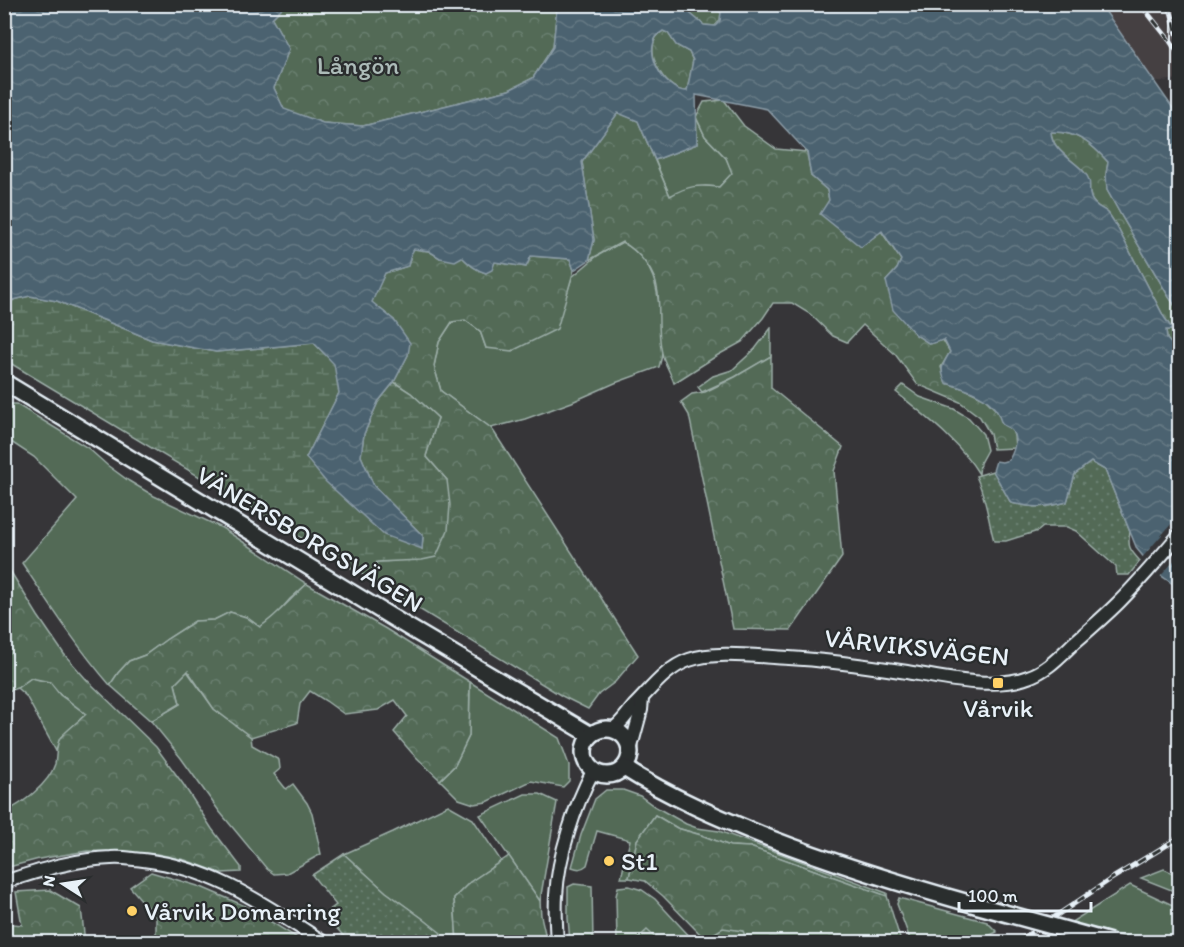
<svg xmlns="http://www.w3.org/2000/svg" width="1184" height="947" font-family="Itim,sans-serif">
  <defs>
    <pattern id="forest-crowns" width="20" height="18" patternUnits="userSpaceOnUse" patternTransform="scale(1.5)"><rect width="20" height="18" fill="#526a57"/><path d="M2 6a3 3 0 1 1 6 0M12 15a3 3 0 1 1 6 0" fill="none" stroke="#6b8070"/></pattern>
    <pattern id="wetland-marsh" width="20" height="14" patternUnits="userSpaceOnUse" patternTransform="scale(1.5)"><rect width="20" height="14" fill="#526a57"/><path d="M1 5h8M5 5V1M11 12h8M15 12V8" fill="none" stroke="#6b8070"/></pattern>
    <pattern id="park-dots" width="8" height="8" patternUnits="userSpaceOnUse" patternTransform="scale(1.5)"><rect width="8" height="8" fill="#526a57"/><path d="M2 2h.1M6 6h.1" fill="none" stroke="#6b8070" stroke-width="1.8" stroke-linecap="round"/></pattern>
    <pattern id="water-waves" width="16" height="10" patternUnits="userSpaceOnUse" patternTransform="scale(1.5)"><rect width="16" height="10" fill="#4b626f"/><path d="M0 5q4-4 8 0t8 0" fill="none" stroke="#657984"/></pattern>
  </defs>
  <rect width="100%" height="100%" fill="#363538"/>
  <filter id="ink" filterUnits="userSpaceOnUse"><feTurbulence type="fractalNoise" baseFrequency=".0167" numOctaves="2"/><feDisplacementMap in="SourceGraphic" scale="12" xChannelSelector="R" yChannelSelector="G"/><feConvolveMatrix kernelMatrix="1 2 1 2 8 2 1 2 1" color-interpolation-filters="sRGB"/></filter>
  <g filter="url(#ink)">
    <!-- built -->
    <polygon fill="#453f43" points="1101,5 1179,5 1179,79 1154,82"/>
    <!-- grass -->
    <g fill="#526a57" stroke="#9daea8" stroke-width="1.5">
      <polygon points="696,117 705,136 726,158 733,173 719,187 705,186 670,196 655,160 697,144"/>
      <path d="M622 242C656 260 658 291 661 326 662 340 664 353 659 367L615 383 572 402 525 419 491 428 441 391 434 366 439 342 452 322 465 320 480 331 486 348 566 296 572 277 597 256Z"/>
      <polygon points="771,328 771,356 735,377 702,392 698,387 713,376 732,370 755,349"/>
      <path d="M903 385 920 397 954 409 969 418 983 434 987 450 980 463 979 474C959 441 925 416 896 392Z"/>
      <path d="M4 404H16L47 423 88 448 107 465 129 481 154 496 222 528 307 584 290 599 275 616 260 627 246 617 230 612 214 620 195 621 167 639 145 655 129 661 118 673 110 685C77 647 50 605 22 563L77 500 34 457 5 438Z"/>
      <polygon points="187,671 214,709 251,737 252,745 279,760 280,769 274,774 286,789 293,784 307,803 312,813 321,854 287,873 274,874 267,869 219,811 181,758 151,721 180,704 175,684"/>
      <polygon points="31,678 50,682 60,695 86,714 60,738 56,751 26,696 17,688"/>
      <polygon points="470,682 559,738 569,765 569,781 563,787 531,781 487,802 474,804 459,799 440,780 455,765 469,736"/>
      <path d="M606 790H623L640 796 654 806 686 824 697 828 719 831 887 893V896L750 847 730 846 701 835 677 828 655 815 637 840 629 878H621L630 840 597 831 587 865C581 870 578 869 572 867L581 835 595 799Z"/>
      <polygon points="525,794 540,794 557,802 540,901 480,815"/>
      <polygon points="448,805 473,819 501,861 470,882 454,898 457,942 439,942 440,933 422,918 386,892 344,854 393,832"/>
      <polygon points="1164,869 1179,876 1179,893 1141,878"/>
      <polygon points="574,884 592,886 593,942 570,942 568,918 568,887"/>
      <polygon points="1130,885 1179,908 1179,942 1146,942 1070,923"/>
      <polygon points="629,886 642,890 655,899 695,942 617,942 616,896 618,887"/>
      <polygon points="899,898 987,922 997,932 975,942 911,942 897,904"/>
      <polygon points="723,927 743,931 748,942 728,942 725,938 719,942 707,942 705,939"/>
    </g>
    <!-- forest -->
    <g fill="url(#forest-crowns)" stroke="#9daea8" stroke-width="1.5">
      <polygon points="285,4 556,4 557,7 553,47 533,78 509,90 363,126 323,123 284,110 274,88 289,49 272,18"/>
      <polygon points="680,5 706,5 721,12 720,21 715,26 704,25"/>
      <path d="M663 31 668 33 676 45 689 52 693 61 687 91C664 92 638 45 663 31Z"/>
      <path d="M724 100 744 126 776 149 807 152 811 176 827 190 829 200 881 231 901 260 897 269 886 281 916 335 930 344 943 340 950 352 941 367 946 383 965 389 984 398 997 411 1003 424 1012 430 1014 436 1015 448 993 449 990 434 980 417 960 402 917 384 895 354 863 325 847 342 833 336 810 314 792 303H773L763 318 742 342 718 355 674 383C671 374 666 366 663 357 657 337 660 314 658 293 656 272 639 251 622 242L589 260 594 240 582 162 618 112 638 121 670 196C689 185 697 185 719 187L732 173 726 158 705 136 696 117 704 102Z"/>
      <path d="M1051 132C1077 131 1092 144 1108 162L1106 174 1107 190 1122 217 1169 297 1179 311V338V337L1175 349 1167 339 1166 330H1173L1164 317 1116 225C1114 222 1111 217 1108 213 1103 208 1094 207 1091 198 1087 188 1093 183 1084 172 1072 159 1053 151 1051 132Z"/>
      <path d="M413 249 429 251 440 258 462 257C470 265 476 270 486 273L495 262 526 267 531 256 570 259 574 270 557 329 512 351 486 348 480 331 465 320 452 322 439 342 434 366 441 391 491 428 494 432 638 655 615 682 599 694 588 709 562 696 368 578 377 562 396 561 447 480 426 456 438 418 411 393 394 382 408 355 394 320 371 302 385 273 408 266 411 254Z"/>
      <polygon points="771,356 771,388 843,447 834,471 842,557 791,630 733,629 689,415 681,402 692,394 705,392 735,377"/>
      <path d="M9 569 38 616 64 654 86 679 156 747 183 784 212 829 241 867V872L221 873 185 860 157 854 122 852 87 851 39 859 5 868V812C22 804 49 784 55 764 57 755 55 745 61 737 68 729 78 722 86 714L60 694 50 682 31 678 17 688 5 692 4 570Z"/>
      <path d="M307 584 386 629 470 682 469 736 455 765 440 780 412 753 394 732 407 716 395 700 378 710 344 714 326 701 310 691 300 704 297 723 251 737 214 709 188 671 175 684 180 704 151 721 110 685 118 673 129 661 145 655 167 639 195 621 214 620 230 612 246 617 260 627C278 615 291 598 307 584Z"/>
      <polygon points="655,815 677,828 701,835 730,846 750,847 887,896 901,942 748,942 743,931 723,928 705,939 663,896 645,881 629,878 637,840"/>
      <polygon points="509,856 540,901 541,916 547,942 457,942 454,898 470,882"/>
      <polygon points="151,872 201,887 245,906 304,942 156,942 156,917 130,887"/>
      <polygon points="50,890 81,908 85,942 5,942 5,923 22,925 16,892"/>
    </g>
    <!-- wetland -->
    <polygon fill="url(#wetland-marsh)" stroke="#9daea8" stroke-width="1.5" points="30,296 57,301 152,340 216,352 314,343 335,364 339,393 306,458 422,549 423,536 374,486 361,456 364,434 378,402 394,382 411,393 438,418 426,456 447,480 450,505 448,530 436,557 422,560 377,562 368,578 5,360 4,302"/>
    <!-- park -->
    <g fill="url(#park-dots)" stroke="#9daea8" stroke-width="1.5">
      <path d="M1091 462 1105 470 1130 532C1127 547 1130 550 1140 561L1129 575H1117L1116 567 1076 531 1067 527H1043L1038 531 1006 541H994C988 519 986 497 976 476L993 471 1011 503C1035 508 1044 508 1067 502L1075 474Z"/>
      <polygon points="344,854 386,892 422,918 441,933 439,942 350,942 348,941 324,914 336,905 312,875"/>
      <polygon points="647,930 660,942 634,942"/>
    </g>
    <!-- water -->
    <path fill="url(#water-waves)" stroke="#8a9ba6" stroke-width="1.5" fill-rule="evenodd" d="M4 5H285L272 18 289 49 274 88 284 109 323 123 363 126 509 90 533 78 553 47 557 7 556 5H680L704 25 715 26 720 21 721 12 706 5H1101L1179 117V311L1169 297 1122 217 1107 190 1106 174 1108 162C1092 144 1077 131 1051 132 1052 151 1073 159 1084 172 1094 183 1087 188 1091 198 1094 207 1103 208 1108 213 1111 217 1114 222 1116 225L1164 317 1173 330H1166L1167 339 1175 348 1178 337 1179 338V588L1157 573 1137 549 1105 470 1091 462 1075 474 1067 502C1044 508 1034 508 1011 503L993 471 996 461 1002 462 1009 460C1014 451 1019 437 1010 429 1007 426 1005 427 1002 424 1000 420 999 414 996 410 985 394 965 389 946 383 939 369 942 365 950 352L944 340 930 344 916 335 893 310 886 281 897 269 901 260 882 231 861 247 820 214 829 200 827 190 811 176 807 152 767 109 696 95 697 144 655 160 638 121 618 113 582 162 594 240 589 260 574 270 570 259 531 256 526 267 495 262 492 270 486 273C476 270 470 265 462 257L455 261 440 258 429 251 414 249 411 254 408 266 385 273 372 302 394 320 410 343 408 355 394 382 378 402 364 434 361 456 374 486 423 536 422 549 384 535 326 482 306 458 339 393 334 364 314 343 216 352 152 340 57 301 30 296 5 302ZM663 31 668 33 676 45 689 52 693 60 687 91C663 92 638 45 663 31Z"/>
    <!-- pier -->
    <polygon fill="#363538" points="1179,515 1180,554 1159,578 1155,575 1141,559"/>
    <g fill="none" stroke-linecap="round" stroke-linejoin="round">
      <!-- minor casing -->
      <g stroke="#e8f1f8" stroke-width="16">
        <g id="minor">
          <path d="M613 729C622 723 627 714 634 706 651 689 666 668 689 660 716 650 760 657 789 658 829 660 868 666 907 672 942 678 995 690 1028 677 1047 671 1061 655 1075 642 1090 629 1105 616 1119 602 1140 581 1160 557 1180 534"/>
          <polyline points="631,747 641,710 642,699"/>
          <path d="M4 882C39 871 74 859 111 858 121 857 132 859 143 860 214 868 265 905 323 942"/>
          <path d="M557 942C556 927 555 911 556 896 558 856 575 805 593 771"/>
        </g>
      </g>
      <!-- major casing -->
      <g stroke="#e8f1f8" stroke-width="20">
        <g id="major">
          <polyline points="4,382 408,627 591,735"/>
          <circle cx="607" cy="752" r="23"/>
          <path d="M624 768C670 797 719 818 769 838 838 865 908 886 979 906"/>
        </g>
      </g>
      <!-- minor -->
      <use href="#minor" stroke="#2a2d2e" stroke-width="12"/>
      <!-- major -->
      <use href="#major" stroke="#2a2d2e" stroke-width="15"/>
      <!-- rail casing -->
      <g stroke="#e8f1f8" stroke-width="5">
        <g id="rail">
          <polyline points="1169,4 1180,45"/>
          <polyline points="1142,6 1170,41 1180,56"/>
          <polyline points="1017,942 1111,879 1180,837"/>
        </g>
      </g>
      <!-- rail -->
      <use href="#rail" stroke="#2a2d2e" stroke-width="3" stroke-dasharray="9" stroke-linecap="butt"/>
      <!-- major-bridge casing -->
      <g stroke="#e8f1f8" stroke-width="20" stroke-linecap="butt">
        <polyline id="major-bridge" points="979,906 1110,942"/>
      </g>
      <!-- major-bridge -->
      <use href="#major-bridge" stroke="#2a2d2e" stroke-width="15"/>
    </g>
  </g>
  <!-- markers -->
  <g fill="#ffd166" stroke="#2a2d2e" stroke-width="2">
    <rect x="992" y="677" width="12" height="12" rx="3"/>
    <circle cx="609" cy="861" r="6"/>
    <circle cx="132" cy="911" r="6"/>
  </g>
  <g text-anchor="middle" stroke-width="4.5" stroke-linejoin="round" paint-order="stroke">
    <!-- park labels -->
    <g font-size="26" fill="#acbbb8" stroke="#2a2d2e">
      <text x="358" y="74">Långön</text>
    </g>
    <!-- street labels -->
    <g font-size="26" fill="#e8f1f8" stroke="#2a2d2e">
      <text transform="translate(310 539) rotate(31)" y="9">VÄNERSBORGSVÄGEN</text>
      <text transform="translate(917 647) rotate(6)" y="9">VÅRVIKSVÄGEN</text>
    </g>
    <!-- poi labels -->
    <g font-size="26" fill="#e8f1f8" stroke="#2a2d2e" text-anchor="start">
      <text x="998" y="717" text-anchor="middle">Vårvik</text>
      <text x="621" y="870">St1</text>
      <text x="144" y="920">Vårvik Domarring</text>
    </g>
  </g>
  <!-- margin -->
  <rect width="1184" height="947" fill="none" stroke="#2a2d2e" stroke-width="24"/>
  <rect x="12" y="12" width="1160" height="923" fill="none" stroke="#e8f1f8" stroke-width="2" filter="url(#ink)"/>
  <!-- north arrow -->
  <g transform="translate(63 884) rotate(282)" stroke="#2a2d2e" stroke-width="4.5" paint-order="stroke">
  <path d="M0-4.5L10 22L0 15L-10 22Z" fill="#e8f1f8"/>
  <text y="-9" font-size="16" font-weight="bold" text-anchor="middle" fill="#e8f1f8">N</text>
  </g>
  <!-- scale -->
  <path d="M959 902v9h132v-9" fill="none" stroke="#e8f1f8" stroke-width="3"/>
  <text x="968" y="902" font-size="18" fill="#e8f1f8" stroke="#2a2d2e" stroke-width="4.5" paint-order="stroke">100 m</text>
</svg>
